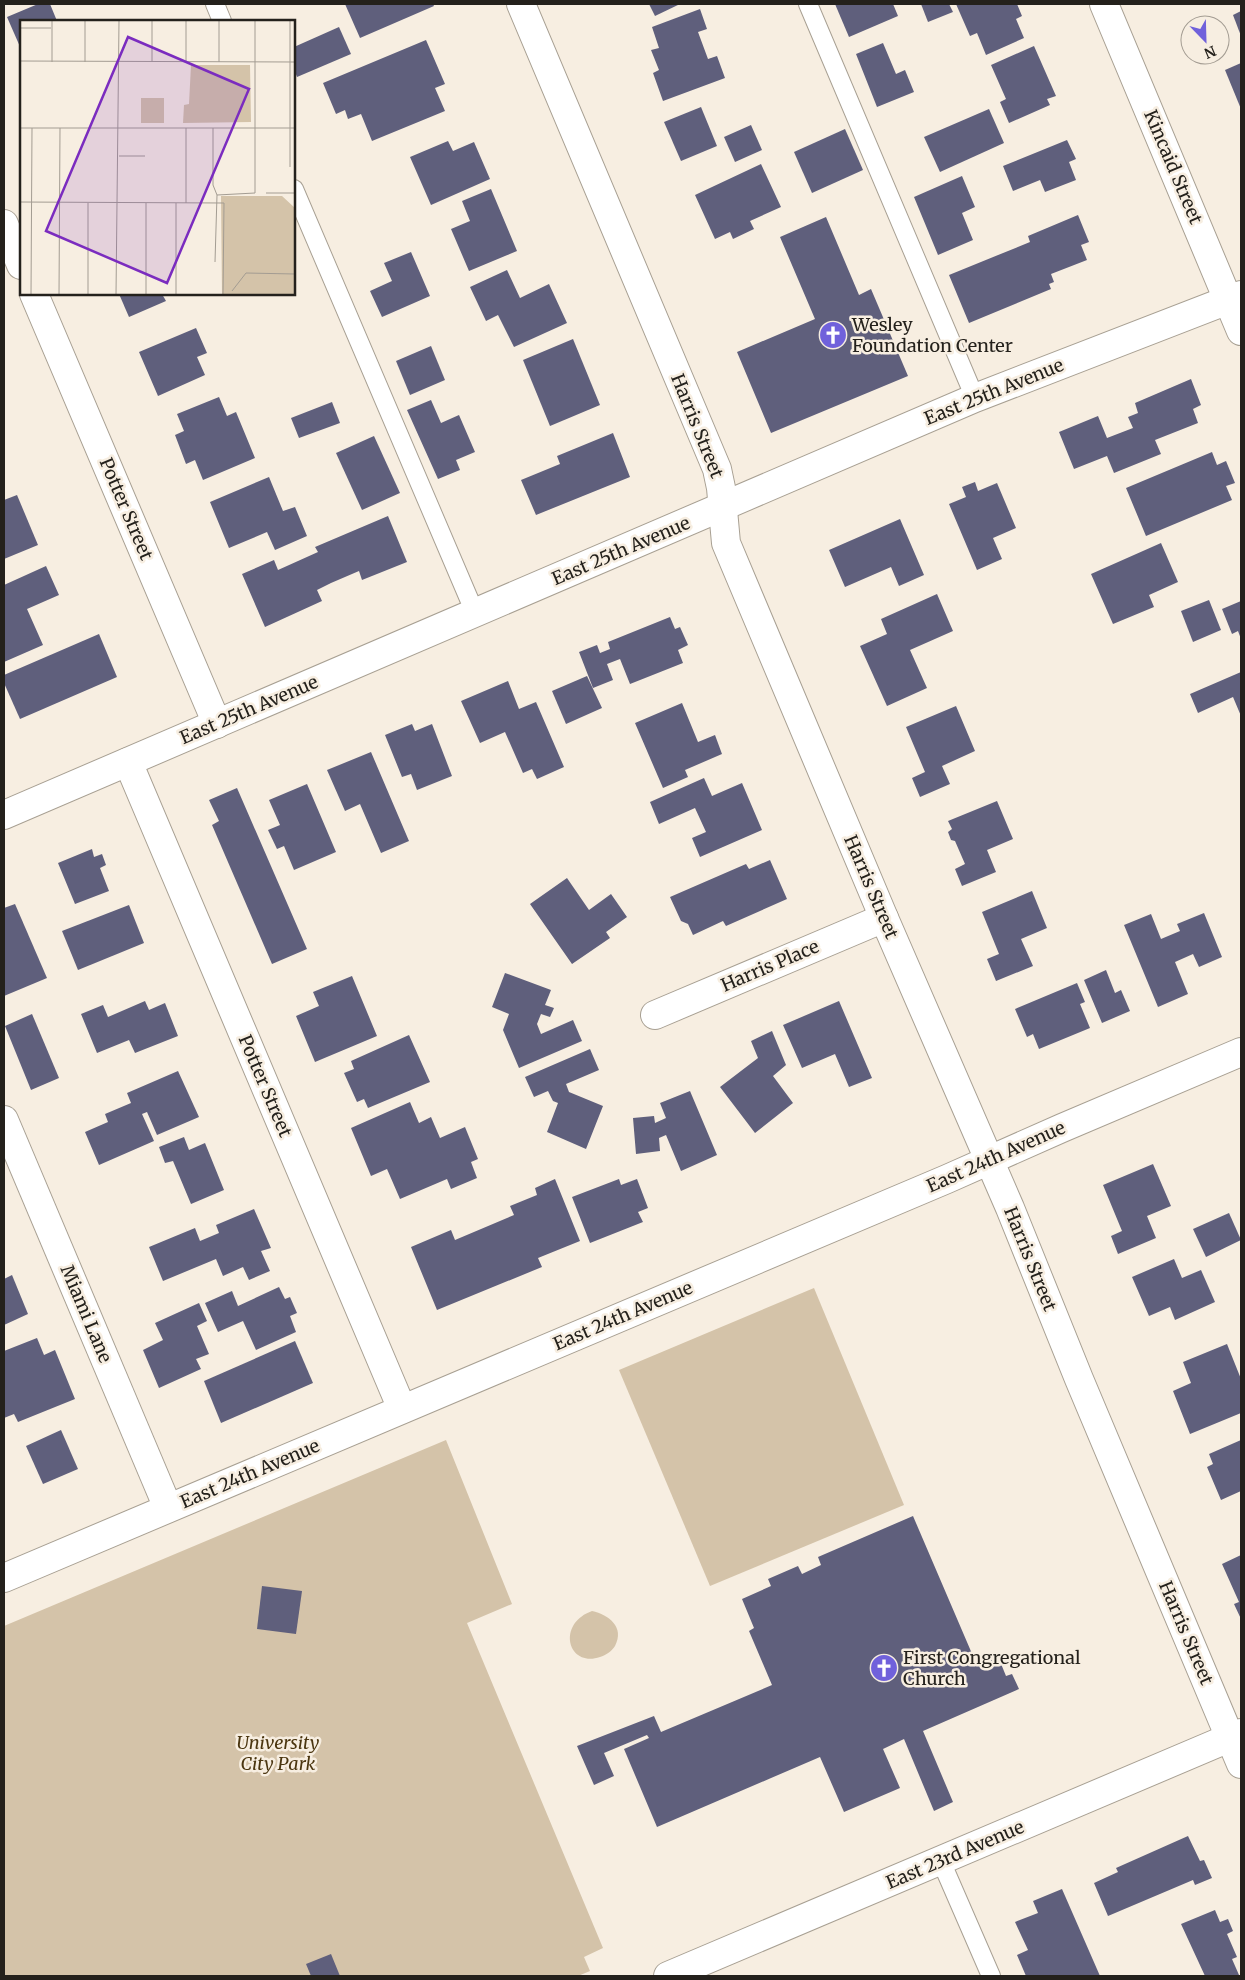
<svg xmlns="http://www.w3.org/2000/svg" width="1245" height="1980" font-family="Merriweather,serif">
  <rect width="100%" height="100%" fill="#f7eee1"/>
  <!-- green -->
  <g fill="#d4c3a9">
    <polygon points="814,1288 904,1505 710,1586 619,1370"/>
    <polygon points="446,1440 512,1604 467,1623 603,1948 584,1957 590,1971 578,1976 4,1976 4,1626"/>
    <path d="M592 1611C609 1615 625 1627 615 1646 612 1651 606 1655 600 1657 568 1668 556 1624 592 1611Z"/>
  </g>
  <!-- building -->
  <g fill="#5f5f7c">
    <polygon points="38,4 50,4 57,21 21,21 21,49 7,17"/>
    <polygon points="345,4 433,4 434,6 360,38"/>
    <polygon points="649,4 680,4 655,16"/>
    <polygon points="835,4 893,4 898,16 849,37"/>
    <polygon points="921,4 949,4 953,12 928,22"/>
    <polygon points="956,4 1010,4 1011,5 1017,4 1022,16 1016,19 1024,38 986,55 977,33 970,36"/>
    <polygon points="700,9 707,29 698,32 708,59 717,56 725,78 663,101 653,73 659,70 651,50 659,48 652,27"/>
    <polygon points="1241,11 1241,36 1233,15"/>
    <polygon points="339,27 351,54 297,77 294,69 294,47"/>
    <polygon points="426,40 445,84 435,88 445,111 372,141 361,114 348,119 345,110 336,114 323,83"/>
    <polygon points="883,43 896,74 905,70 914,92 877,107 856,54"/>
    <polygon points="1034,46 1056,96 1047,99 1050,105 1009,123 1000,102 1006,99 991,65"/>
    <polygon points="1241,63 1241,109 1225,70"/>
    <polygon points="701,107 717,146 681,161 664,122"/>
    <polygon points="989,109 1004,143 940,172 924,137"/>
    <polygon points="751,125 762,150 735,162 724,137"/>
    <polygon points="845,129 863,170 812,193 794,152"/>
    <polygon points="1067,140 1076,159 1069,162 1076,180 1045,192 1040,180 1013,191 1003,166"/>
    <polygon points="448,141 453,151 474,142 490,179 431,205 410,157"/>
    <polygon points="761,164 781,207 750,221 754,229 733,239 730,232 715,239 695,195"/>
    <polygon points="962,176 975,207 962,213 973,240 938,255 914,197"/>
    <polygon points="491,189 517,251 469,271 451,229 470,221 462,201"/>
    <polygon points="1078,215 1089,242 1081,245 1087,260 1051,274 1054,282 1049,284 1051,289 969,323 949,275 1030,242 1028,236"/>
    <polygon points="826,217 859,295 871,289 908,376 771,433 737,352 815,319 780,237"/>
    <polygon points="411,252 430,296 382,317 370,291 392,281 384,263"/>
    <polygon points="507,270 520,298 549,284 567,323 514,347 498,315 486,321 470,287"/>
    <polygon points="119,294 162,294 166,301 129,317"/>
    <polygon points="196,328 207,353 197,357 205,375 158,396 139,352"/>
    <polygon points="573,339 600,405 550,426 523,360"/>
    <polygon points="431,346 445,380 410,395 396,361"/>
    <polygon points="1191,379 1201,405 1193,409 1198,423 1155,440 1161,454 1114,473 1107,456 1074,469 1059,432 1098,416 1107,438 1133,428 1128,417 1138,413 1135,403"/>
    <polygon points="219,397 227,416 236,412 255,458 203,480 195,460 186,464 175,435 184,431 177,414"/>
    <polygon points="431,400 441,423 459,415 475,452 456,460 460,470 438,479 407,410"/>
    <polygon points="332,402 340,423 299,438 291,418"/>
    <polygon points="613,433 630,477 536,515 521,480 560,464 557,456"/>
    <polygon points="374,436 400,493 362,510 336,453"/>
    <polygon points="1212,452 1217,465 1226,461 1235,483 1226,486 1232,500 1146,536 1126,488"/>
    <polygon points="269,477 283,511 295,507 307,536 275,550 267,532 229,548 210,502"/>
    <polygon points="975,482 978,491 997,483 1016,528 993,538 1002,559 977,570 949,504 966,497 962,487"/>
    <polygon points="17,495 38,545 4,559 4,500"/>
    <polygon points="388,516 407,562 362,580 359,571 331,583 317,590 322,601 265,627 242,574 274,560 278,570 318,552 315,547"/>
    <polygon points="900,519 924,575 899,586 891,567 845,587 829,550"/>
    <polygon points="1161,543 1178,582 1149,595 1154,607 1113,624 1091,574"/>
    <polygon points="46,566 59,595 27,609 43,645 4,662 4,585"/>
    <polygon points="937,594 953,631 910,650 927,688 887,706 860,646 887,634 881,619"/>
    <polygon points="1209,600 1221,630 1193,642 1181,611"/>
    <polygon points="1241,601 1241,639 1238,631 1232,634 1222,609"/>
    <polygon points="670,617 675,629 680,627 688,645 678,650 683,663 630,684 620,659 607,664 613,680 593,688 579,652 597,645 600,653 610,649 608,642"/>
    <polygon points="99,634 117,677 20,719 4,683 4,675"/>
    <polygon points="1241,672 1241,716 1233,697 1198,713 1190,694"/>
    <polygon points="587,676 602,708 566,724 552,691"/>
    <polygon points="508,681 519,709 536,702 564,767 537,779 532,769 523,773 505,732 480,743 461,701"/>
    <polygon points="682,703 698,742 715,735 722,754 685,770 688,777 663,788 635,723"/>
    <polygon points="956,706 975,751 942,766 950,784 920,797 912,778 925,772 906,727"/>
    <polygon points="412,724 415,731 432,724 452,776 417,790 411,774 402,777 385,735"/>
    <polygon points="371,752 409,841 381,853 360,804 345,811 327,770"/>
    <polygon points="704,778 712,796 742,783 762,830 700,857 692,838 706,832 695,808 659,824 650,802"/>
    <polygon points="307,784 336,852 294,870 284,846 277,849 268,830 280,825 269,800"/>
    <polygon points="237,788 307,949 272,964 212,825 219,821 209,800"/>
    <polygon points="997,801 1013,839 987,850 996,872 962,886 955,869 965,864 955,841 951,840 948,832 952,829 948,821"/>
    <polygon points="92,849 94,857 102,854 106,865 100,868 109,891 75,904 58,863"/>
    <polygon points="770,860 787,899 726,926 723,921 693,935 688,924 681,921 670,897 746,864 749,869"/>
    <polygon points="567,878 589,910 611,894 627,917 606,932 610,938 572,964 530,904"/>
    <polygon points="1032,891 1047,928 1021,939 1033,966 996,981 987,959 999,954 982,912"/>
    <polygon points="15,904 47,978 4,996 4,908"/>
    <polygon points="129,905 144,943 78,970 62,931"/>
    <polygon points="1204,913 1222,957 1199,967 1193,954 1175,962 1188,994 1158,1007 1124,925 1151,914 1161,939 1180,931 1177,924"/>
    <polygon points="1106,970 1115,993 1121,990 1130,1011 1102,1023 1084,980"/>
    <polygon points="505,973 551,990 545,1005 554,1008 550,1017 541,1014 537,1024 541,1034 573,1020 582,1041 519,1068 503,1030 509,1014 492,1007"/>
    <polygon points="352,976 377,1036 315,1062 296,1016 319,1006 313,992"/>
    <polygon points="1077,983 1085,1002 1080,1004 1090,1028 1039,1049 1033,1034 1027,1037 1015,1009"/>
    <polygon points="145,1001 149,1010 165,1003 178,1036 135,1053 129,1040 97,1053 81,1014 103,1005 108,1017"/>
    <polygon points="839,1001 872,1078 849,1087 835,1054 802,1068 783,1025"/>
    <polygon points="32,1014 59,1078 31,1090 5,1026"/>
    <polygon points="772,1031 786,1065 773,1076 793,1103 755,1133 720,1087 758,1058 751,1041"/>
    <polygon points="409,1035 430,1082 368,1108 364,1099 357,1102 344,1073 354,1069 351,1061"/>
    <polygon points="590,1049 599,1070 566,1084 569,1092 603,1106 586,1149 547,1132 558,1103 553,1101 548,1091 534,1097 525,1077"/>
    <polygon points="178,1071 199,1117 157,1135 147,1112 142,1114 154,1141 99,1165 85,1132 108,1122 105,1114 131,1103 127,1093"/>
    <polygon points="690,1091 717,1155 681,1171 666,1135 659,1138 660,1151 636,1154 633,1118 654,1116 655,1123 666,1118 660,1103"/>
    <polygon points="410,1102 419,1123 431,1117 440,1138 465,1127 478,1159 471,1162 477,1178 451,1189 447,1179 400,1199 387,1169 371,1176 351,1128"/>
    <polygon points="184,1137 189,1150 205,1143 224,1190 191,1204 173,1161 165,1163 159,1147"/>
    <polygon points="1153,1164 1171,1206 1147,1216 1156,1238 1118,1254 1111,1236 1122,1231 1103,1185"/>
    <polygon points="555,1179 580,1241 538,1258 542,1267 437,1310 411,1247 451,1230 455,1240 514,1215 510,1206 537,1195 535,1188"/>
    <polygon points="619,1179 621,1185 637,1179 648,1208 638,1212 643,1222 590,1243 572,1197"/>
    <polygon points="254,1209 271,1248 261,1251 270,1271 249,1280 243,1267 223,1276 216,1259 163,1281 149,1247 195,1228 200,1241 219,1233 216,1225"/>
    <polygon points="1229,1213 1241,1240 1206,1257 1193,1229"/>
    <polygon points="1174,1259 1182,1278 1201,1270 1215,1302 1175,1320 1170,1307 1149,1316 1132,1277"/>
    <polygon points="12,1275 28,1314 4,1325 4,1279"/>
    <polygon points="279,1287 285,1299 290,1297 297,1313 290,1316 296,1332 256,1350 243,1321 218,1332 205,1303 232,1291 238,1306"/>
    <polygon points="199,1303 207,1321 197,1326 209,1354 196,1359 201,1369 159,1388 143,1350 163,1340 155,1323"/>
    <polygon points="37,1338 44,1355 55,1350 75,1399 18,1422 14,1414 4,1418 4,1351"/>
    <polygon points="295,1341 313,1383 221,1423 204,1381"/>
    <polygon points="1227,1344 1241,1379 1241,1413 1190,1434 1173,1391 1191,1383 1183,1362"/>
    <polygon points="61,1430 78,1469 43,1484 26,1446"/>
    <polygon points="1241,1440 1241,1491 1221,1500 1207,1467 1213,1464 1209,1454"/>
    <polygon points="913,1516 976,1663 997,1654 1006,1676 1012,1674 1019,1689 923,1731 953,1802 934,1811 904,1739 883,1749 900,1788 844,1812 820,1757 657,1827 624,1749 649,1738 647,1735 604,1753 614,1776 594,1785 577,1746 654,1716 661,1732 772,1685 749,1631 754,1628 742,1599 771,1586 768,1579 798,1566 802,1574 821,1565 818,1557"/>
    <polygon points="1241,1555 1241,1619 1234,1604 1239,1602 1222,1564"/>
    <polygon points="262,1586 302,1591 296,1634 257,1629"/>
    <polygon points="1188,1836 1200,1861 1204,1860 1212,1878 1195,1885 1193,1880 1108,1916 1094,1883 1118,1872 1116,1868"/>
    <polygon points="1062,1889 1100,1976 1026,1976 1017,1955 1028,1950 1015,1922 1038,1913 1033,1901"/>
    <polygon points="1215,1910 1220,1922 1228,1919 1233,1931 1227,1934 1237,1957 1232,1959 1239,1975 1236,1976 1205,1976 1181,1924"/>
    <polygon points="331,1954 340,1976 311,1976 306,1964"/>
  </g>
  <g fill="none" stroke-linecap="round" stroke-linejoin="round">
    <!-- service casing -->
    <g stroke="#a8a093" stroke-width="20">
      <g id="service">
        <polyline points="215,4 222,21"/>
        <polyline points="808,4 975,398"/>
        <polyline points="294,189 475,613"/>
        <polyline points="941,1861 991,1976"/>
      </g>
    </g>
    <!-- minor casing -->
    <g stroke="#a8a093" stroke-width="30">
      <g id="minor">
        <polyline points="521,4 717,469 721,488 726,543 884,918 1010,1208 1079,1379 1241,1764"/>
        <polyline points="1104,4 1241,331"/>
        <polyline points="4,224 21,265"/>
        <polyline points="34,294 217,724"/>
        <polyline points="128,762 402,1409"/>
        <polyline points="4,815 975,398 1241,295"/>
        <polyline points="655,1015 884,918"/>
        <polyline points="4,1120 168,1508"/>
        <polyline points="668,1976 1241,1733"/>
      </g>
    </g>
    <!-- tertiary casing -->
    <g stroke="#a8a093" stroke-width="30">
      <polyline id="tertiary" points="4,1578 947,1179 1062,1128 1241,1052"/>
    </g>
    <!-- service -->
    <use href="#service" stroke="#fff" stroke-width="18"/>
    <!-- minor -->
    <use href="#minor" stroke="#fff" stroke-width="28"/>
    <!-- tertiary -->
    <use href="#tertiary" stroke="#fff" stroke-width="28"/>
  </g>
  <!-- icons -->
  <defs>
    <g id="church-disc" transform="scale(1.4375)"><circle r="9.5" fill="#7061db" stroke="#f7eee1"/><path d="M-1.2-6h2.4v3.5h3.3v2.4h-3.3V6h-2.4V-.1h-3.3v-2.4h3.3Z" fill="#fff"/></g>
  </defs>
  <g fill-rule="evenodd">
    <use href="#church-disc" x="833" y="335"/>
    <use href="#church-disc" x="884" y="1668"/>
  </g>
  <g text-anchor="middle" stroke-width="5" stroke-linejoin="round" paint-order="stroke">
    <!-- street labels -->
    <g font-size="18" fill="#24211c" stroke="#f7eee1">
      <text transform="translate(1173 167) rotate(67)" y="6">Kincaid Street</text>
      <text transform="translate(994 392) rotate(-22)" y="6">East 25th Avenue</text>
      <text transform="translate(697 426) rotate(68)" y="6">Harris Street</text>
      <text transform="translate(126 509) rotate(67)" y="6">Potter Street</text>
      <text transform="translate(621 551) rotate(-23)" y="6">East 25th Avenue</text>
      <text transform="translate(249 710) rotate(-23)" y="6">East 25th Avenue</text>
      <text transform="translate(871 887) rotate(67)" y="6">Harris Street</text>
      <text transform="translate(770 966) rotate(-23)" y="6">Harris Place</text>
      <text transform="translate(265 1086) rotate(67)" y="6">Potter Street</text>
      <text transform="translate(996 1157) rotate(-24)" y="6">East 24th Avenue</text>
      <text transform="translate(1030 1259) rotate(68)" y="6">Harris Street</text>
      <text transform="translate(86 1314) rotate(67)" y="6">Miami Lane</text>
      <text transform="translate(623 1316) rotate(-23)" y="6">East 24th Avenue</text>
      <text transform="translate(250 1474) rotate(-23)" y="6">East 24th Avenue</text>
      <text transform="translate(1186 1633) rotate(67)" y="6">Harris Street</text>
      <text transform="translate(955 1855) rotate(-23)" y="6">East 23rd Avenue</text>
    </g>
    <!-- poi labels -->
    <g font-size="18" fill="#24211c" stroke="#f7eee1" text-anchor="start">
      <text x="852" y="331">Wesley<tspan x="852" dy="21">Foundation Center</tspan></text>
      <text x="903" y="1664">First Congregational<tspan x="903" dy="21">Church</tspan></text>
    </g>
    <!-- park labels -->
    <g font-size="18" font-style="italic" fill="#4b3610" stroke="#f7eee1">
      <text x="278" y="1749">University<tspan x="278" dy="21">City Park</tspan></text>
    </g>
  </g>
  <!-- overview -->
  <g transform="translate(20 20)">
    <rect width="275" height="275" fill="#f7eee1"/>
    <path d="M171 45H230L231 102 163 103 164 85 169 84ZM121 78H144V103H121ZM201 176H262L275 188V275H202Z" fill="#d4c3a9"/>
    <path fill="none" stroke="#a39c92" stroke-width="1" d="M32 0V42M65 0V42M132 0V42M166 0V42M0 8H31M0 41 275 42M199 42V0M0 108H275M193 108V165L197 175 195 242M99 136H125M270 147V0M246 173H275M197 175 235 173V0M0 182 204 183 203 275M68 183V275M126 183V275M156 183V275M166 183V108M212 271 226 253 275 254M11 275 12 108M39 275 40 108M96 275 99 0"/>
    <path fill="#7b2cbf" fill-opacity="0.15" stroke="#7b2cbf" stroke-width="2.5" d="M108 17 229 69 147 263 26 211Z"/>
    <rect width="275" height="275" fill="none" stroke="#24211c" stroke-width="2.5"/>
  </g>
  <!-- border -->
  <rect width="1245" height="1980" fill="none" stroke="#24211c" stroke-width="10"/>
  <!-- north arrow -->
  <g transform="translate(1205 40) rotate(157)"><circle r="24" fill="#f7eee1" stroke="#a39c92"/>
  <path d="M0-4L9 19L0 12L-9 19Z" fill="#7061db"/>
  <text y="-8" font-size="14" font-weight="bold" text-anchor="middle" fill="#24211c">N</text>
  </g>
</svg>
